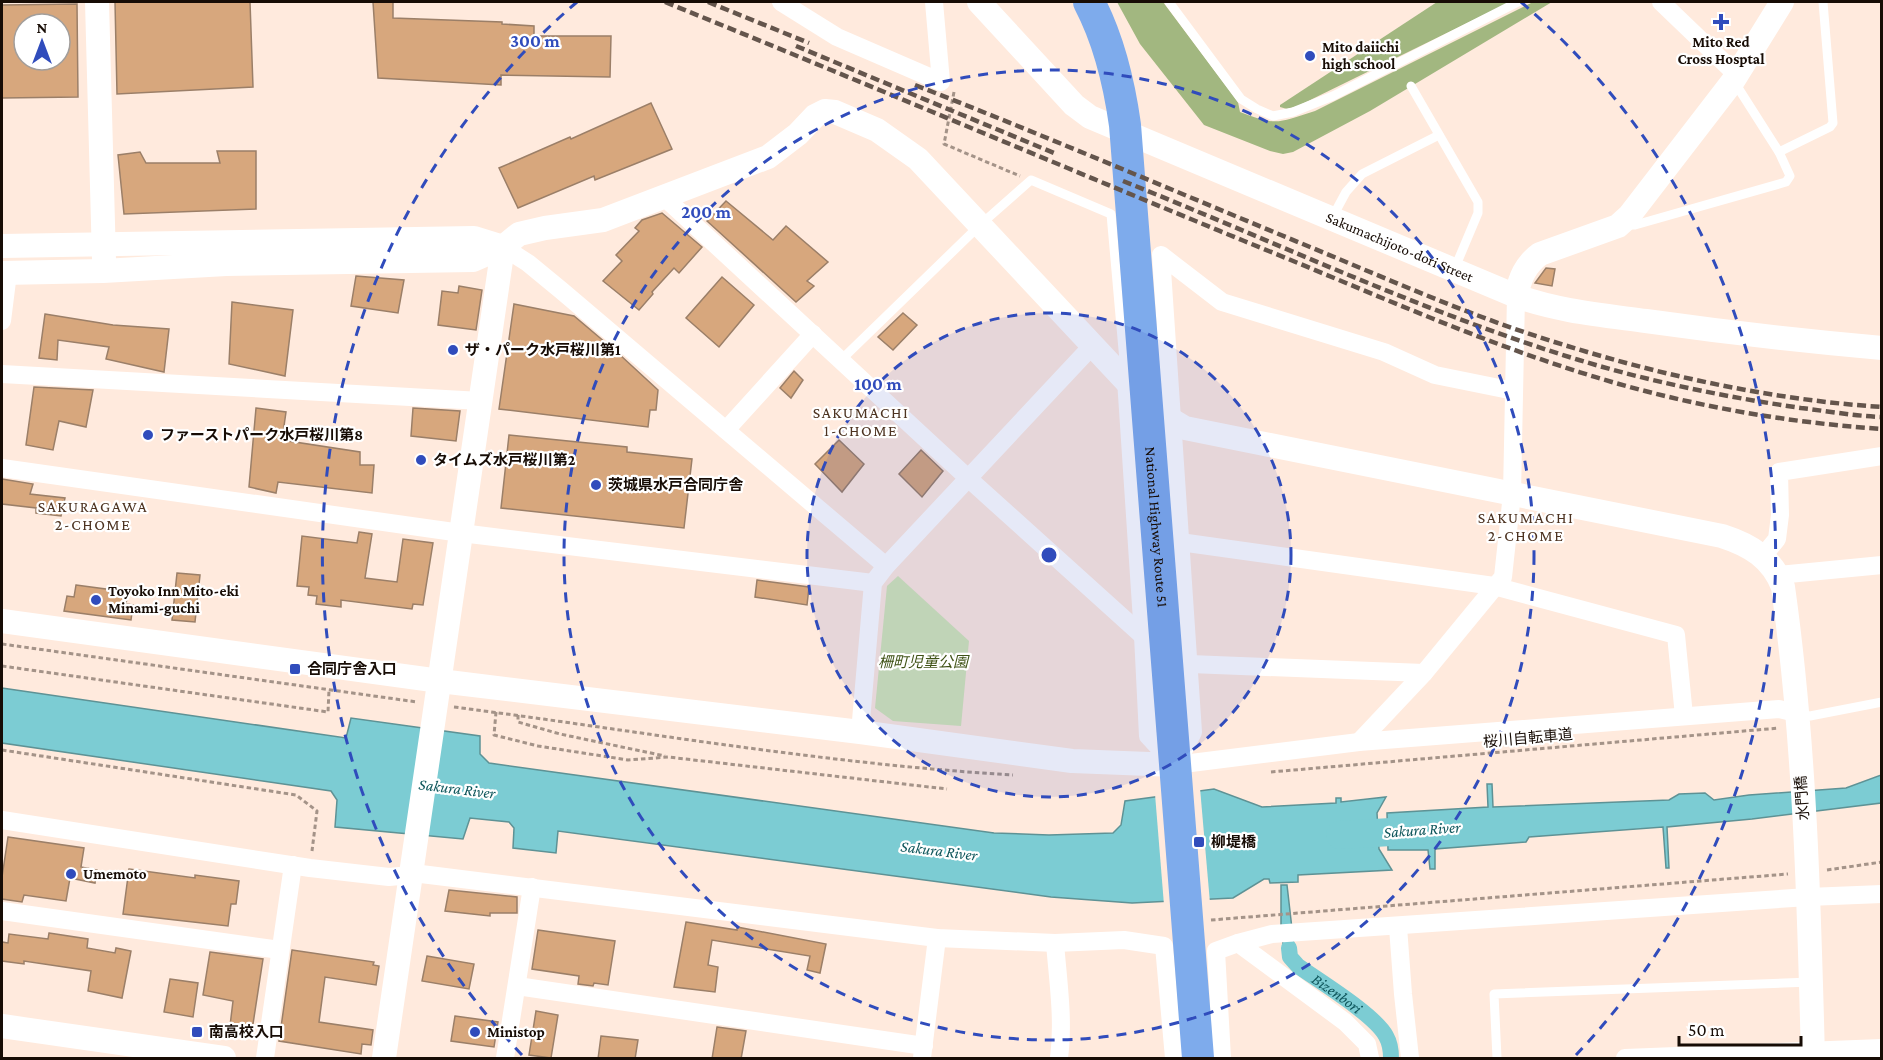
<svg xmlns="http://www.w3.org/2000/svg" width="1883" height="1060" font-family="'Crimson Pro','Noto Sans JP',serif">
  <rect width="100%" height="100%" fill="#ffeadd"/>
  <!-- green -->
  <polygon fill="#d4e7b7" points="898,576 969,641 961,726 893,721 875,708 887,586"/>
  <!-- forest -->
  <g fill="#a2b780">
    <path d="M1117 2H1163L1238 102 1240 112C1276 126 1278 123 1315 111L1533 2H1552L1370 111 1293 152 1283 154 1270 151 1204 125 1140 44Z"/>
    <polygon points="1437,2 1510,2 1298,106 1287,109 1280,107 1280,105"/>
  </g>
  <!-- water -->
  <g fill="#7cccd3" stroke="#5e9295" stroke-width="1.5">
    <polygon points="2,688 346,738 351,718 480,736 480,754 489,763 994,833 1049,835 1113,833 1121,825 1125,801 1214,789 1262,807 1336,803 1336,798 1341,798 1341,802 1386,797 1377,813 1379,849 1392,870 1298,875 1298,882 1270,883 1269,879 1264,879 1233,898 1132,903 1051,897 558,831 556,853 513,848 514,828 509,822 470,818 463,839 335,827 337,800 331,791 2,743"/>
    <polygon points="1881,775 1881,803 1752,819 1667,827 1669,868 1666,868 1663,827 1529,837 1526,842 1435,849 1435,869 1430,869 1428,850 1388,850 1387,813 1488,807 1487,784 1492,784 1493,807 1669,800 1679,794 1705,793 1714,800 1749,795 1846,788"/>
    <polygon points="1281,885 1287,885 1295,955 1302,962 1293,969 1285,958 1281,929"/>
  </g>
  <!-- pier -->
  <polygon fill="#ffeadd" points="1200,788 1210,903 1164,905 1155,794"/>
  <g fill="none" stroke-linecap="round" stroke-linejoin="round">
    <!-- canal -->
    <path stroke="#7cccd3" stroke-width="16" id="s1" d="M1289 948 1290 957 1298 966C1319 981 1375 1015 1386 1036 1390 1043 1391 1051 1391 1058"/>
    <!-- river -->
    <polyline stroke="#7cccd3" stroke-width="28" points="1340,835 1425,830"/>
  </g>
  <!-- building -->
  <g fill="#d7a77d" stroke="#9b7f68" stroke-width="1.5" fill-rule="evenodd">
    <polygon points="115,2 250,2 253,87 117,94"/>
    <polygon points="373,2 393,2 393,18 502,22 502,24 534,26 534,36 611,36 610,77 501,75 501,85 378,78"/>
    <path d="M77 4 78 97 2 98V5ZM24 24H60V60H24Z"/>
    <polygon points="651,103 672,149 595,180 594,176 518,208 499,168 570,137 571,139"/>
    <polygon points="217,151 256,151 256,209 124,214 118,155 140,152 146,163 220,163"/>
    <polygon points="726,201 773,240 786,226 828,262 807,281 814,286 796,302 707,221"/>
    <polygon points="662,213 702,247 679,273 674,268 652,292 653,294 639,310 603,281 622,261 616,255 639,231 635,228 642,220"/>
    <polygon points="1546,268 1555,269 1552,286 1535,283"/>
    <polygon points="356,276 404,280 398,313 351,306"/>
    <polygon points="722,277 754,305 719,347 686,318"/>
    <polygon points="459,286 482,290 476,330 438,325 442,291 458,293"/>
    <polygon points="232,302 293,310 285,376 229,364"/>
    <polygon points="514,304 574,316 619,354 658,390 656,410 650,410 648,427 499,409"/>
    <polygon points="903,313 917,325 893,350 878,337"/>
    <polygon points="45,314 113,325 169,329 164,372 106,359 109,347 58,340 57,360 39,358"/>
    <polygon points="794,371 803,380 791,398 780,388"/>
    <polygon points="34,387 93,390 86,427 59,421 53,450 26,445"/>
    <polygon points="256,408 286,412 282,440 360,452 360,465 374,465 372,493 278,482 276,493 249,487"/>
    <polygon points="413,408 460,411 456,441 411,436"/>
    <polygon points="509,435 627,447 627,452 692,459 684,528 501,508"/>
    <polygon points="839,440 864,464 842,492 815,464"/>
    <polygon points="921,450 943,471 922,497 899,474"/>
    <polygon points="2,479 33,484 30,494 65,498 61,516 36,513 36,508 2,504"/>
    <polygon points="359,532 372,534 365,578 397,582 403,539 433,543 423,605 413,604 412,609 341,600 341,607 316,604 317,596 308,595 309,587 297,586 302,536 357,543"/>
    <polygon points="177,573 200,575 195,622 172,620"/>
    <polygon points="757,580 809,587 807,605 755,597"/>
    <polygon points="76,585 128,592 126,604 133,605 131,620 64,611 67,596 74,597"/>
    <polygon points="8,837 84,848 81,867 97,870 95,883 70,878 66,901 24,895 22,902 2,899 2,877"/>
    <polygon points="129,869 195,878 195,875 239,881 236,904 231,904 228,926 123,914"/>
    <polygon points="449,890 517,897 517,913 490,913 490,916 445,911"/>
    <polygon points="686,922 737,930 737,927 826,944 820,973 807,970 810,956 712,940 708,965 718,967 715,992 674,987"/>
    <polygon points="538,930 615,941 608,985 594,983 593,986 578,984 579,976 532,969"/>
    <polygon points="49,933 88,939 87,948 115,953 116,948 131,951 122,998 88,991 91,971 24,961 24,964 2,961 2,942 8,943 9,934 48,939"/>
    <polygon points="292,950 374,962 373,965 379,966 376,985 325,977 319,1022 373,1030 371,1045 362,1044 361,1054 279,1041"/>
    <polygon points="210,952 263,959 251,1037 229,1034 233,1001 203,995"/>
    <polygon points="427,956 474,964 469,989 422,981"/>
    <polygon points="170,979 198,983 193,1017 164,1012"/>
    <polygon points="536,1011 558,1015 551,1058 529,1055"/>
    <polygon points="455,1016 498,1022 494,1047 451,1041"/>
    <polygon points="717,1027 746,1031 741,1059 712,1059"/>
    <polygon points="601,1036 638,1040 635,1059 598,1059"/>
  </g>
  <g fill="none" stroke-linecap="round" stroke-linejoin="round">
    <!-- path -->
    <g stroke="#a49388" stroke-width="3" stroke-dasharray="4.5 3" stroke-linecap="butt">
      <polyline points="954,92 944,144 1020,176"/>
      <polyline points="2,644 417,702"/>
      <polyline points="2,666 328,712 329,690"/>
      <path d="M454 707C640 731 825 764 1013 775"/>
      <polyline points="496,712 494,735 538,746 628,760 668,757 947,789"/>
      <polyline points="518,715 518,722 560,734 665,756"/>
      <polyline points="2,750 296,795 317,811 312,851"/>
      <polyline points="1271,772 1779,728"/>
      <polyline points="1827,870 1882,862"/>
      <polyline points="1211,920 1788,874"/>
    </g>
    <!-- service -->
    <g stroke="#fff" stroke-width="9">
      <polyline points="1169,2 1241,99 1257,109 1273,116 1293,112 1333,96 1518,2"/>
      <polyline points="1411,86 1478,202 1478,213 1454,270"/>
      <polyline points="1779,152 1830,127 1833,123 1823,2"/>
      <polyline points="1332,218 1346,192 1362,174 1439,135"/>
      <polyline points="1628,225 1635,225 1786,182 1790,176 1779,152 1735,83"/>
      <polyline points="841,360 980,225 1031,180 1111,214 1125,372"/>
      <polyline points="1798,713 1810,716 1882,702"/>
      <polyline points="1497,1058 1494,994 1810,982"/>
    </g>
    <!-- minor -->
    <g stroke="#fff" stroke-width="18">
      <polyline points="781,2 837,37 941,82 934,2"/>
      <polyline points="1661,2 1737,75"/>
      <polyline points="664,197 969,479 1143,636"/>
      <polyline points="503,247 528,263 562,291 886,566"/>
      <polyline points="2,321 8,273"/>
      <polyline points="2,374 481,401"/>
      <polyline points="1126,380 1143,636 1148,736 1174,764"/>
      <polyline points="726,430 813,334"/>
      <polyline points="2,468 461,533 873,583"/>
      <polyline points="1180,542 1494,586 1676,635 1684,716"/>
      <polyline points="1763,556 1777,539 1780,515 1779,472 1882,456"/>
      <polyline points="1778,575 1882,565"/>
      <polyline points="1190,664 1424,673"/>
      <polyline points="860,732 873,583 886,566 1093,345"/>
      <polyline points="1359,742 1424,673 1503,577 1512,494 1516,296"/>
      <polyline points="1178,761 1193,732 1161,255 1222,302 1384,352 1435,375 1514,391"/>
      <polyline points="1175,765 1359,742 1779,709 1796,713"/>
      <polyline points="2,820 310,868 389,877 421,874 937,938 1055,943 1124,940 1164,946 1174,1058"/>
      <polyline points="2,911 280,950"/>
      <polyline points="1398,927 1403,994 1410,1058"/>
      <path d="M1055 943C1058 981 1064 1020 1059 1058"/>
      <polyline points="1238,943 1345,1022 1367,1044 1370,1058"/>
      <polyline points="517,986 924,1046"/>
      <polyline points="265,1058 293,865"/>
      <polyline points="505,1058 532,887"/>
      <polyline points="922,1058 937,938"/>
      <polyline points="1222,1058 1216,951 1238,943 1272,934 1808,897 1882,894"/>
      <polyline points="1625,1058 1882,1048"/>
    </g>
    <!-- tertiary -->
    <g stroke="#fff" stroke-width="24">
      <polyline points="97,2 104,260"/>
      <path id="s2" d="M979 2 1074 105 1090 117 1516 296C1557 311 1602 315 1646 321 1724 332 1802 341 1882 348"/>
      <polyline points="2,246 474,238 503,247"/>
      <path d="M2 273 103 271 226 264 473 260 503 247 519 234 545 228 603 220 768 157 798 134 815 116 825 111 835 112 877 130 918 159 1141 397 1155 410 1185 428 1722 536C1750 545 1772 558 1783 587 1805 743 1809 901 1813 1058"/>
      <path d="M1516 296C1520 278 1525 265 1540 254L1618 226 1629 216 1733 81 1782 2"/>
      <polyline points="2,621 440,681 860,732 1072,761 1175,765"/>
      <polyline points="2,1026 224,1058"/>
      <polyline points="384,1058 503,247"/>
    </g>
    <!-- trunk -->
    <path stroke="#7eabec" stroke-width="32" id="s3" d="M1089 2C1109 40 1119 82 1125 125L1198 1058"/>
    <!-- rail -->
    <g stroke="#64554c" stroke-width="4.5" stroke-dasharray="9 4.5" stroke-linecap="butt">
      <path d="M665 2C860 81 1054 163 1249 243 1371 292 1492 348 1619 384 1704 408 1793 423 1882 429"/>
      <polyline points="708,2 809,43"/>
      <polyline points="796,46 1054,153"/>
      <path d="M915 85C1048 137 1179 193 1310 247 1378 275 1446 305 1515 329 1632 369 1758 399 1882 407"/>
      <path d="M1123 181C1273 241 1425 313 1579 360 1651 382 1726 397 1801 408 1827 411 1854 416 1882 417"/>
    </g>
  </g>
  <!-- distance rings -->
  <circle cx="1049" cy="555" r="242" fill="#304cbc" fill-opacity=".12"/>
  <g fill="none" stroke="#304cbc" stroke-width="3" stroke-dasharray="10 8">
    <circle cx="1049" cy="555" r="242"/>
    <circle cx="1049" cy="555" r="485"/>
    <path d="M522 1055A727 727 0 0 1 577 2M1521 2A727 727 0 0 1 1576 1055"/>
  </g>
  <!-- markers -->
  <g fill="#304cbc" stroke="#fff" stroke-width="2">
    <path d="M1718 13h6v6h6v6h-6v6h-6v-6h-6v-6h6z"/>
    <circle cx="1310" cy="56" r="6"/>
    <circle cx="453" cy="350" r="6"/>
    <circle cx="148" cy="435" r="6"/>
    <circle cx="421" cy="460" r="6"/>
    <circle cx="596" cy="485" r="6"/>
    <circle cx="96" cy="600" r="6"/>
    <rect x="289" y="663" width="12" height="12" rx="3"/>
    <rect x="1193" y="836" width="12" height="12" rx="3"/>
    <circle cx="71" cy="874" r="6"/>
    <rect x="191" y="1026" width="12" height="12" rx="3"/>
    <circle cx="475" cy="1032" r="6"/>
  </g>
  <g text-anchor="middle" stroke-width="4.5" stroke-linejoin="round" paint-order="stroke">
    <!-- poi labels -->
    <g font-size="15" font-weight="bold" fill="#170c05" stroke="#fff" text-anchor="start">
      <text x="1721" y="47" text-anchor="middle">Mito Red<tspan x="1721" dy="17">Cross Hosptal</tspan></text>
      <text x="1322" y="52">Mito daiichi<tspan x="1322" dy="17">high school</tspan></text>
      <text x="465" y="355">ザ・パーク水戸桜川第1</text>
      <text x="160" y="440">ファーストパーク水戸桜川第8</text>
      <text x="433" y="465">タイムズ水戸桜川第2</text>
      <text x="608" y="490">茨城県水戸合同庁舎</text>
      <text x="108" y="596">Toyoko Inn Mito-eki<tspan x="108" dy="17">Minami-guchi</tspan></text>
      <text x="307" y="674">合同庁舎入口</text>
      <text x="1211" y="847">柳堤橋</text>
      <text x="83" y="879">Umemoto</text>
      <text x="209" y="1037">南高校入口</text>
      <text x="487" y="1037">Ministop</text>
    </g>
    <!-- street labels -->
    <g font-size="15" fill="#170c05" stroke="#fff">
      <text dy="5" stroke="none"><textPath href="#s2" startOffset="496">Sakumachijoto-dori Street</textPath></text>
      <text dy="5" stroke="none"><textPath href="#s3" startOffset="532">National Highway Route 51</textPath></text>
      <text transform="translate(1528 738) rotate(-5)" y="5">桜川自転車道</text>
      <text transform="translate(1802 798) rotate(-94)" y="5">水門橋</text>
    </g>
    <!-- park labels -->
    <g font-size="15" font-style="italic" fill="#3f5216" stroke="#fff">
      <text x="923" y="667">柵町児童公園</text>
    </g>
    <!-- neighbourhood labels -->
    <g font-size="16" letter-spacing="1.5" fill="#4d3321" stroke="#fff">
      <text x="861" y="418">SAKUMACHI<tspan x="861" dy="18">1-CHOME</tspan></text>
      <text x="93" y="512">SAKURAGAWA<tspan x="93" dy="18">2-CHOME</tspan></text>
      <text x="1526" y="523">SAKUMACHI<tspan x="1526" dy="18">2-CHOME</tspan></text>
    </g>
    <!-- water labels -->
    <g font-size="16" font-style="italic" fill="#0e565b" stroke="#fff">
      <text transform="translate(457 788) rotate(7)" y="6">Sakura River</text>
      <text transform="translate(1422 829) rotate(-4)" y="6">Sakura River</text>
      <text transform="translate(939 850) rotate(7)" y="6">Sakura River</text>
      <text dy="6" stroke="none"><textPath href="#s1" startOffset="69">Bizenbori</textPath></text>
    </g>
  </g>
  <circle cx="1049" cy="555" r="9" fill="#304cbc" stroke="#fff" stroke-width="3"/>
  <g font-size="18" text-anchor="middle" font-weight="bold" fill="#304cbc" stroke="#fff" stroke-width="4.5" stroke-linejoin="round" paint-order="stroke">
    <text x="535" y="47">300 m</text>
    <text x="706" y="218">200 m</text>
    <text x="878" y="390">100 m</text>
  </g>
  <!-- border -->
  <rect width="1883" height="1060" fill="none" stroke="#170c05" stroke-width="6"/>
  <!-- north arrow -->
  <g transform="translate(42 42)"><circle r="28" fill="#ffffff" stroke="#a29e9b" stroke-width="1.5"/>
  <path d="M0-4.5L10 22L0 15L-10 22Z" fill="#304cbc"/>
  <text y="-9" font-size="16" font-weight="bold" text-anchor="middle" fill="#170c05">N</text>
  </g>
  <!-- scale -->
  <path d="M1679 1036v9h122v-9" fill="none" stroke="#170c05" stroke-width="3"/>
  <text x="1688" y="1036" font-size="18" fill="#170c05" stroke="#ffffff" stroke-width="4.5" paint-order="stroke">50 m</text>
</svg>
